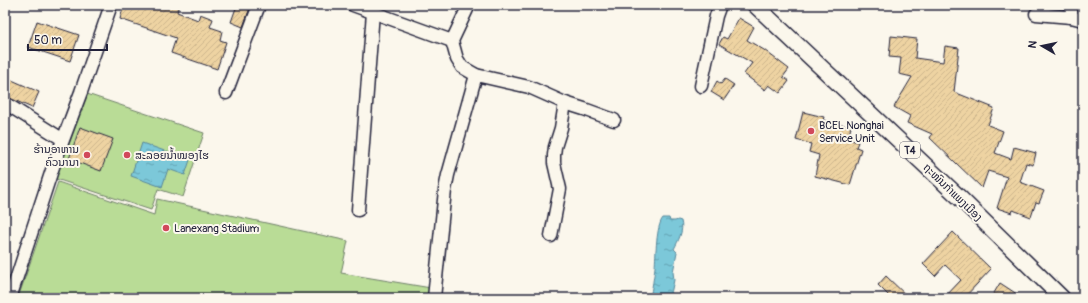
<svg xmlns="http://www.w3.org/2000/svg" width="1088" height="303" font-family="Pangolin,'Noto Sans Lao',sans-serif">
  <defs>
    <pattern id="water-ripples" width="26" height="14" patternUnits="userSpaceOnUse"><rect width="26" height="14" fill="#7bc8d9"/><path d="M2 4q2-2 4 0t4 0M15 11q2-2 4 0t4 0" fill="none" stroke="#64a2b1"/></pattern>
    <pattern id="building-hatch" width="6" height="6" patternUnits="userSpaceOnUse"><rect width="6" height="6" fill="#eed3a2"/><path d="M-1 1l2-2M0 6l6-6M5 7l2-2" fill="none" stroke="#ccb58c"/></pattern>
  </defs>
  <rect width="100%" height="100%" fill="#fbf7ec"/>
  <filter id="ink" filterUnits="userSpaceOnUse"><feTurbulence type="fractalNoise" baseFrequency=".025" numOctaves="2"/><feDisplacementMap in="SourceGraphic" scale="8" xChannelSelector="R" yChannelSelector="G"/><feConvolveMatrix kernelMatrix="1 2 1 2 8 2 1 2 1" color-interpolation-filters="sRGB"/></filter>
  <g filter="url(#ink)">
    <!-- pitch -->
    <g fill="#b9dc96" stroke="#6e7f68">
      <polygon points="81,92 204,133 183,197 158,189 151,210 50,177"/>
      <polygon points="58,182 154,215 157,199 348,241 341,273 431,288 429,298 18,298"/>
    </g>
    <!-- water -->
    <g fill="url(#water-ripples)" stroke="#57869a">
      <polygon points="142,143 190,160 185,175 168,169 162,187 131,176"/>
      <path d="M663 218H669L670 221H675L678 220 681 221C684 231 678 241 674 249L677 252 673 272 674 280 670 298H650C652 288 654 277 655 267 656 255 656 226 663 218Z"/>
    </g>
    <!-- building -->
    <g fill="url(#building-hatch)" stroke="#22223b">
      <polygon points="124,5 179,5 177,12 198,20 200,14 213,19 210,27 222,31 220,40 226,42 217,69 171,53 176,38 120,19"/>
      <polygon points="237,5 251,5 243,27 231,22"/>
      <polygon points="739,18 754,27 747,40 764,50 789,69 783,77 789,81 780,93 769,85 765,90 744,74 752,63 719,44 723,37 727,39"/>
      <polygon points="37,21 79,35 70,61 28,47"/>
      <polygon points="891,36 917,39 915,58 943,62 945,46 959,48 954,92 994,108 988,125 1003,131 995,153 1011,159 1014,147 1036,153 1033,165 1026,163 1020,182 1044,191 1039,203 1036,202 1031,217 1013,210 1012,213 997,208 1007,177 988,171 982,188 930,138 932,134 907,123 910,116 894,107 912,77 899,74 901,58 889,57"/>
      <polygon points="5,77 39,92 32,108 5,96"/>
      <polygon points="725,79 734,85 724,100 711,92 717,81 721,84"/>
      <polygon points="803,112 824,117 823,120 851,127 848,139 858,142 856,147 861,149 850,185 815,176 819,155 809,152 811,144 796,140"/>
      <polygon points="80,127 113,139 101,171 69,159"/>
      <polygon points="953,232 991,269 964,298 944,298 961,280 945,265 935,276 923,264"/>
      <polygon points="886,276 909,298 891,298 878,285"/>
      <polygon points="1000,283 1023,298 991,298"/>
    </g>
    <g fill="none" stroke-linecap="round" stroke-linejoin="round">
      <!-- minor casing -->
      <g stroke="#22223b" stroke-width="15">
        <g id="minor">
          <polyline points="353,5 452,41"/>
          <polyline points="469,5 452,41 457,59 462,67 476,75 529,87 565,103 584,109 614,120"/>
          <polyline points="1036,14 1071,17 1083,20"/>
          <polyline points="1071,17 1072,5"/>
          <polyline points="701,86 716,16 720,5"/>
          <polyline points="226,93 259,5"/>
          <polyline points="5,103 62,139"/>
          <polyline points="358,210 373,12"/>
          <polyline points="551,236 560,189 554,163 554,155 555,147 561,128 565,103"/>
          <polyline points="10,298 54,164 81,92 111,5"/>
          <polyline points="434,298 445,190 448,175 476,75"/>
        </g>
      </g>
      <!-- major casing -->
      <g stroke="#22223b" stroke-width="18">
        <polyline id="major" points="755,5 960,198 1062,298"/>
      </g>
      <!-- minor -->
      <use href="#minor" stroke="#fbf7ec" stroke-width="12"/>
      <!-- major -->
      <use href="#major" stroke="#fbf7ec" stroke-width="15"/>
    </g>
  </g>
  <!-- markers -->
  <g fill="#d1495b" stroke="#fbf7ec" stroke-width="1.5">
    <circle cx="811" cy="131" r="4"/>
    <circle cx="87" cy="155" r="4"/>
    <circle cx="127" cy="155" r="4"/>
    <circle cx="166" cy="228" r="4"/>
  </g>
  <g text-anchor="middle" stroke-width="4" stroke-linejoin="round" paint-order="stroke">
    <!-- shield labels -->
    <rect fill="#fbf7ec" stroke="#636270" stroke-width="1" x="900" y="142" width="20" height="16" rx="3"/>
    <g font-size="10" font-weight="bold" fill="#22223b">
      <text x="910" y="154">T4</text>
    </g>
    <!-- poi labels -->
    <g font-size="11" fill="#22223b" stroke="#fbf7ec" text-anchor="start">
      <text x="819" y="129">BCEL Nonghai<tspan x="819" dy="13">Service Unit</tspan></text>
      <text x="79" y="153" text-anchor="end">ຮ້ານອາຫານ<tspan x="79" dy="13">ຄົວນານາ</tspan></text>
      <text x="135" y="159">ສະລອຍນ້ຳໝອງໄຮ</text>
      <text x="174" y="232">Lanexang Stadium</text>
    </g>
    <!-- street labels -->
    <g font-size="11" fill="#22223b" stroke="#fbf7ec">
      <text transform="translate(953 192) rotate(44)" y="4">ຖະໜົນກຳແພງເມືອງ</text>
    </g>
  </g>
  <!-- margin -->
  <rect width="1088" height="303" fill="none" stroke="#fbf7ec" stroke-width="20"/>
  <rect x="10" y="10" width="1068" height="283" fill="none" stroke="#22223b" stroke-width="1.5" filter="url(#ink)"/>
  <!-- north arrow -->
  <g transform="translate(1042 46) rotate(279)" stroke="#fbf7ec" stroke-width="3" paint-order="stroke">
  <path d="M0-3L7 15L0 10L-7 15Z" fill="#22223b"/>
  <text y="-6" font-size="11" font-weight="bold" text-anchor="middle" fill="#22223b">N</text>
  </g>
  <!-- scale -->
  <path d="M28 44v6h79v-6" fill="none" stroke="#22223b" stroke-width="2"/>
  <text x="34" y="44" font-size="12" fill="#22223b" stroke="#fbf7ec" stroke-width="3" paint-order="stroke">50 m</text>
</svg>
